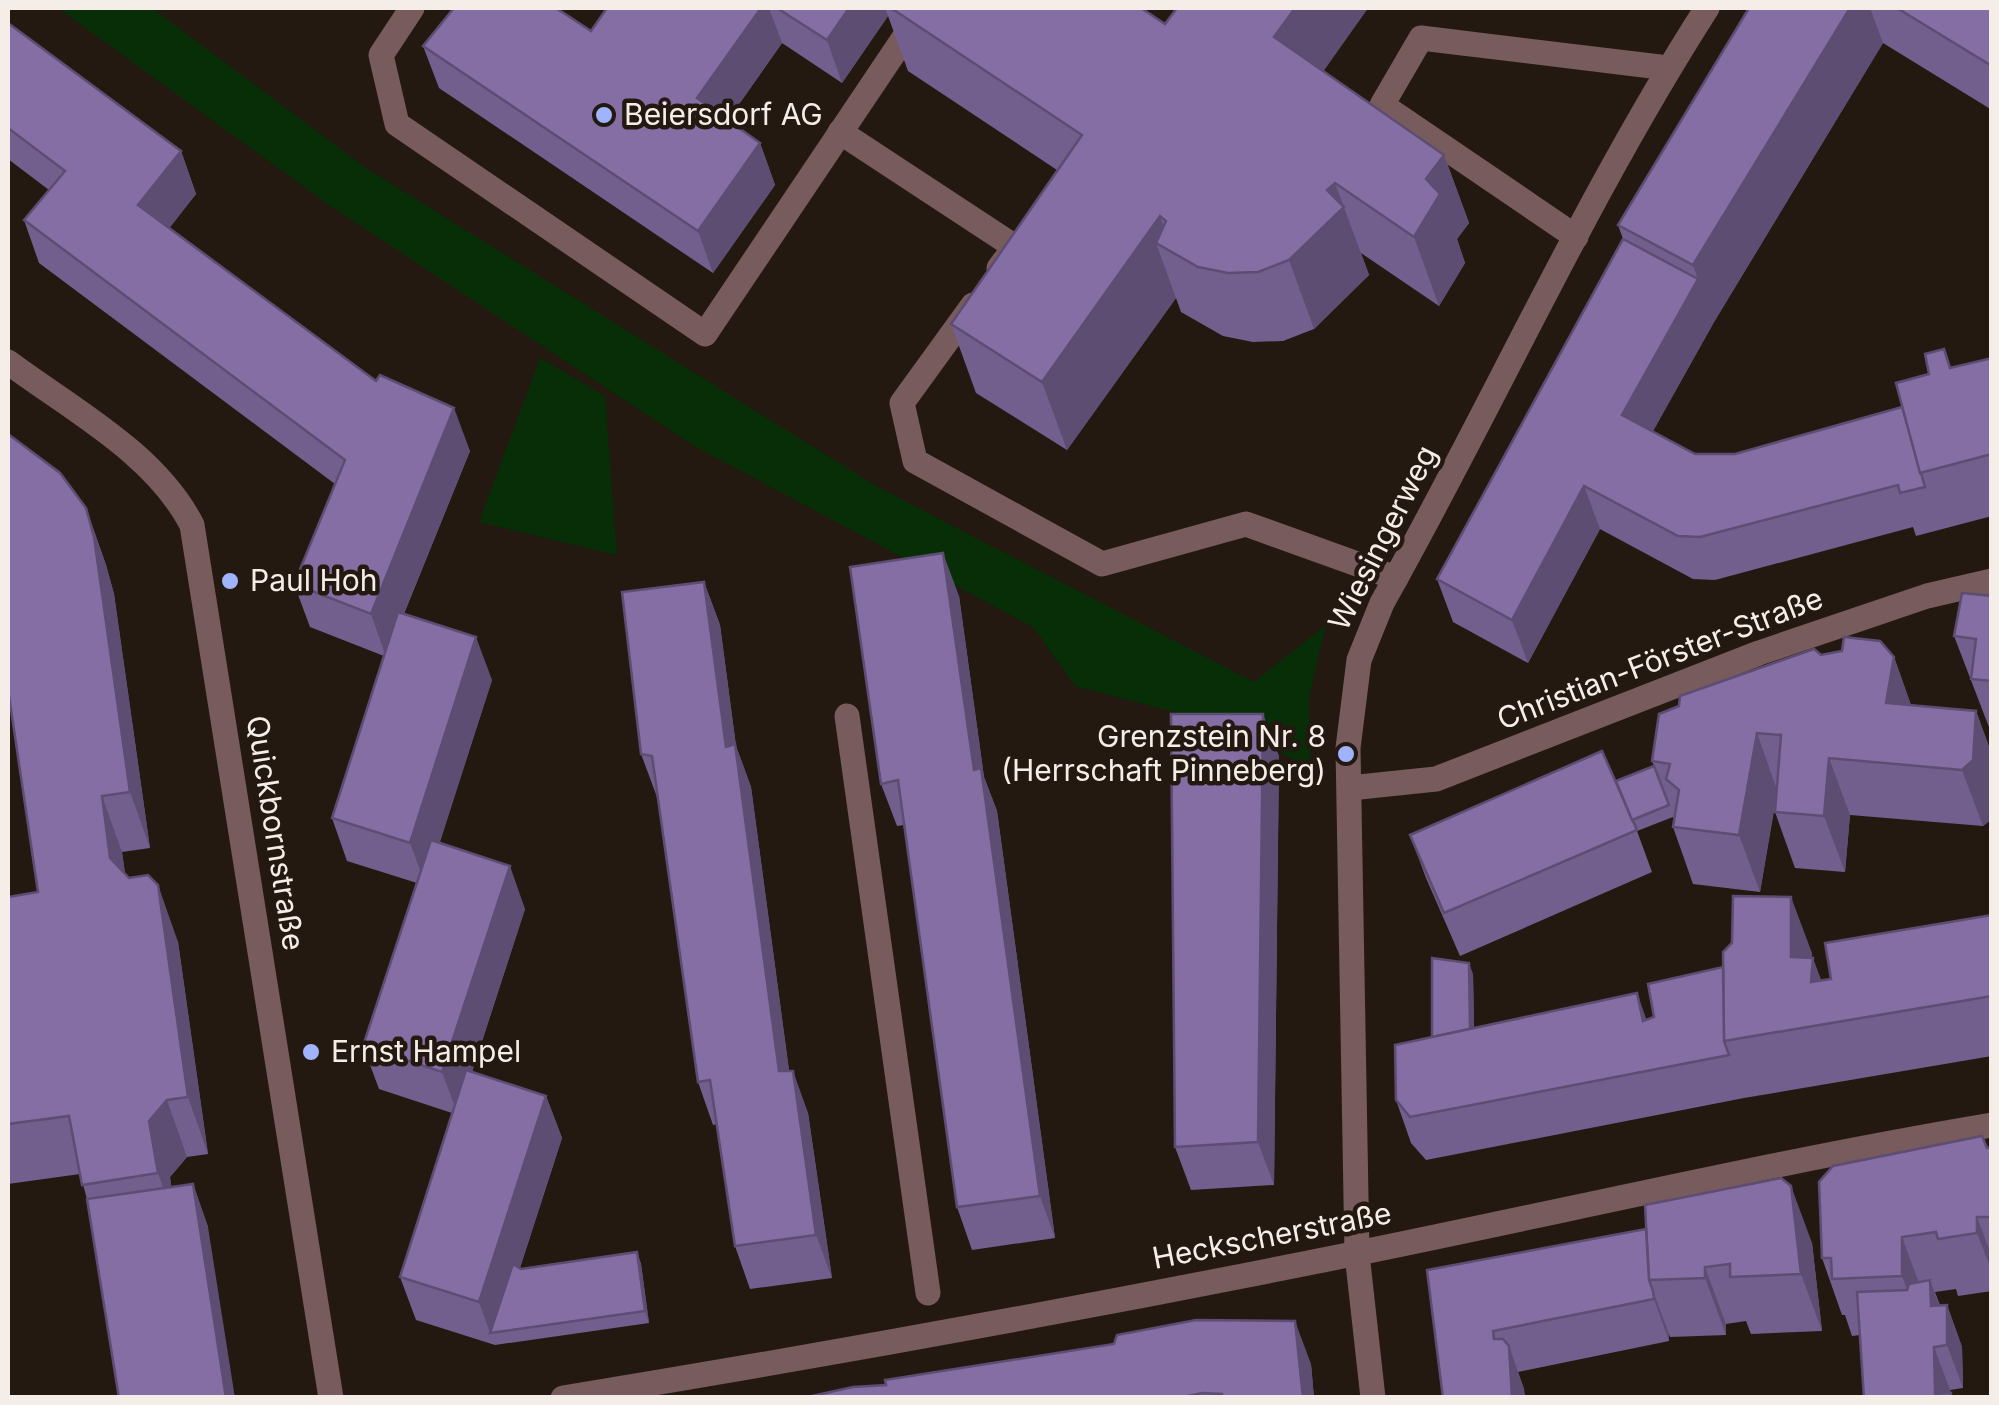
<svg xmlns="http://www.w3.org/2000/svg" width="1999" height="1405" font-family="Inter,sans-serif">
  <rect width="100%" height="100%" fill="#241910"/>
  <!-- green -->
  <g fill="#072e06">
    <polygon points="58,8 152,8 366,168 876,486 1254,682 1326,625 1309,697 1311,768 1228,726 1075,686 1033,627 694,446 326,203"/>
    <polygon points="540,358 605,396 617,555 479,522"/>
  </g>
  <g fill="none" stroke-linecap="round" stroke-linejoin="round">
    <!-- minor -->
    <g stroke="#785b5d" stroke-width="25">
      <polyline points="412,8 381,55 397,124 705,334 924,8"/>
      <polyline points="840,132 1015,247 999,268"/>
      <polyline points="1576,237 1382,105 1421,38 1668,68"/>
      <polyline points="973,305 902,403 915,461 1102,564 1246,524 1396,578"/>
      <path d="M8 362C71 409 155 453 192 525L331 1398"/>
      <polyline points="847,716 928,1293"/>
      <polyline points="1350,788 1436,779 1759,653 1927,596 1992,581"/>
      <path d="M563 1398C827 1355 1090 1307 1353 1254 1566 1211 1777 1161 1992 1125"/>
      <path d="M1373 1398 1357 1254 1348 748 1359 660 1382 603C1493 406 1585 198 1707 8"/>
    </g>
  </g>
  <!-- wall -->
  <g fill="#725f8d">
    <polygon points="607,8 1141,8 1165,24 1177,8 1368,8 1323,71 1444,155 1469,223 1457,239 1465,263 1439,306 1361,253 1369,275 1314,329 1283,341 1253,342 1223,336 1181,312 1176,298 1067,450 976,393 951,324 1057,170 908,71 888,16 842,83 782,43 728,120 760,143 775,185 713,273 439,88 423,46 591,31"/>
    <polygon points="1749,8 1992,8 1992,110 1883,43 1714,322 1653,431 1695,454 1735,454 1902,406 1951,368 1992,358 1992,516 1916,536 1913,527 1715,580 1693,579 1600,529 1528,663 1453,622 1437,579 1623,239 1618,225"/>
    <polygon points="8,23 181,151 196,194 169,228 470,451 404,614 492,680 439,843 525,909 472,1072 546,1096 562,1138 520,1268 521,1269 637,1252 641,1264 649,1323 495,1345 416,1320 400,1277 452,1113 379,1089 363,1046 417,883 347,861 332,818 384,656 310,627 294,584 335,484 39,263 24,220 49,190 8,159"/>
    <polygon points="86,508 106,565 114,594 150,848 122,852 125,874 178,942 208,1154 187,1157 170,1177 171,1187 193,1184 208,1227 87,1199 80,1174 8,1184 8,897 38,892"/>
    <polygon points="704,582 720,625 736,746 751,787 789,1071 808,1113 832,1278 750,1289 735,1246 717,1124 713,1125 698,1082 657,797 641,754"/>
    <polygon points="959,596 984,777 997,811 1055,1238 972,1250 957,1207 904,825 897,826 881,784"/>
    <polygon points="1992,596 1992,735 1954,636"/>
    <polygon points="1821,655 1894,657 1911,705 1976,711 1992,755 1992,819 1983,826 1850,815 1845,872 1795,868 1775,812 1776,799 1760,892 1693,884 1673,827 1674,818 1673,817 1637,831 1652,872 1460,956 1426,878 1410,835 1616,781 1654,766 1652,761"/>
    <polygon points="1279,756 1274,1185 1191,1190 1175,1147"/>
    <polygon points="1992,915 1992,1056 1744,1098 1426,1160 1411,1143 1396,1100 1432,1037 1473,974 1474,1028 1646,1020 1812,953 1812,958 1821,980 1831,979"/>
    <polygon points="1992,1147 1992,1291 1958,1296 1956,1289 1935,1292 1940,1305 1947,1305 1962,1347 1963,1388 1950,1390 1953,1398 1864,1398 1860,1335 1852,1336 1845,1315 1842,1315 1822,1258 1987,1148"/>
    <polygon points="1812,1243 1822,1331 1751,1334 1746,1321 1726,1324 1726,1335 1670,1337 1669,1334 1669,1341 1518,1372 1524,1389 1525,1398 1443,1398 1427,1270"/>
    <polygon points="1311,1364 1314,1398 803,1398"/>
  </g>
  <!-- shaded-wall -->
  <g fill="#5d4d73">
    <polygon points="761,8 769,8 782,43 713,141 697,98"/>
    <polygon points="849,8 885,8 888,16 842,83 827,40"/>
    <polygon points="1295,8 1368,8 1299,106 1274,37"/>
    <polygon points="1850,8 1870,8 1883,43 1714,322 1638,458 1622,415 1698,279 1693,265"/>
    <polygon points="760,143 775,185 713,273 698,231"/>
    <polygon points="181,151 196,194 154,248 138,205"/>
    <polygon points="1444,155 1469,223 1457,239 1465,263 1439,306 1414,237 1426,179"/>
    <polygon points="1335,183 1369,275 1314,329 1289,260 1327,190"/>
    <polygon points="1160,216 1173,253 1156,243 1176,298 1067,450 1042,382"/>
    <polygon points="454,408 470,451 386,657 371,614"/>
    <polygon points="1584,486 1600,529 1528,663 1512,620"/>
    <polygon points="86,508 106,565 114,594 150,848 130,792"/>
    <polygon points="943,553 959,596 984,777 997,811 1055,1238 1040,1196 974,770"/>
    <polygon points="704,582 720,625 736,746 751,787 795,1114 779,1071 726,747"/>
    <polygon points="476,637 492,680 426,886 410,843"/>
    <polygon points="1894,657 1914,714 1886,703"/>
    <polygon points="1976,711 1992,755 1992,819 1983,826 1962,770"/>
    <polygon points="1263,714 1279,756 1274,1185 1258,1142"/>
    <polygon points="1757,733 1777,790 1760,892 1739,835"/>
    <polygon points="1829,758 1850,815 1845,872 1824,816"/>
    <polygon points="102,796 122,852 131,915 110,858"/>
    <polygon points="510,866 525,909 458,1115 442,1072"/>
    <polygon points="158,885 178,942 208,1154 188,1097"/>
    <polygon points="1791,897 1812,953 1812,973 1813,958 1834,1015 1791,957"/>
    <polygon points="1469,963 1473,974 1475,1073 1470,1061"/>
    <polygon points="1637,993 1652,1035 1643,1021"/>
    <polygon points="793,1071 808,1113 832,1278 816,1235"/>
    <polygon points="546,1096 562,1138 499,1332 490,1333 479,1302"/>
    <polygon points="167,1100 187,1157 170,1177 178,1230 158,1173 149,1121"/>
    <polygon points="193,1184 208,1227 235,1398 226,1398"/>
    <polygon points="1791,1186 1812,1243 1822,1331 1801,1274"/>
    <polygon points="1977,1217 1992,1257 1992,1272 1977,1233"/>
    <polygon points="1902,1237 1923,1294 1923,1332 1902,1276"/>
    <polygon points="637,1252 641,1264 649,1323 645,1311"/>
    <polygon points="1705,1267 1726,1324 1726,1335 1705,1278"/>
    <polygon points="1930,1280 1946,1323 1931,1306"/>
    <polygon points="1653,1291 1669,1334 1669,1341 1654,1299"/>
    <polygon points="1947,1305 1962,1347 1963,1388 1947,1345"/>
    <polygon points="1295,1321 1311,1364 1314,1398 1303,1398"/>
    <polygon points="1509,1346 1524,1389 1525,1398 1512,1398"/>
    <polygon points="1934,1347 1950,1390 1950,1398 1935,1394"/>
  </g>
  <!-- building -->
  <g fill="#856ea4" stroke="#5d4d73" stroke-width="2.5">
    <polygon points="454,8 556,8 591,31 607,8 761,8 697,98 760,143 698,231 423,46"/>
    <polygon points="777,8 849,8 827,40"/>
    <polygon points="891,8 1141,8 1165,24 1177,8 1295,8 1274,37 1444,155 1426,179 1440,194 1414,237 1335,183 1327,190 1344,207 1289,260 1258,272 1228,273 1198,267 1156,243 1166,221 1160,216 1042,382 951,324 1082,135"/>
    <polygon points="1749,8 1850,8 1693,265 1618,225"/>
    <polygon points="1897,8 1992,8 1992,66"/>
    <polygon points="8,23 181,151 138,205 376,381 380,375 454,408 371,614 294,584 345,460 24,220 65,171 8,128"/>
    <polygon points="1623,239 1698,279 1622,415 1695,454 1735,454 1902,407 1925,487 1900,493 1898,485 1700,537 1678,536 1584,486 1512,620 1437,579"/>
    <polygon points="1944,349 1950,368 1992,358 1992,454 1920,473 1896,383 1929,374 1925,354"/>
    <polygon points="8,434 60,473 86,508 94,537 130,792 102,796 110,858 129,878 148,875 158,885 188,1097 167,1100 149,1121 158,1173 82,1185 69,1116 8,1124 8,897 38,892 8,689"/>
    <polygon points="943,553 974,770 981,768 1040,1196 957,1207 898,780 881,784 850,567"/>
    <polygon points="704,582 726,747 735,744 779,1071 793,1071 816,1235 735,1246 710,1080 698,1082 652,756 641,754 622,592"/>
    <polygon points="1962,593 1992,596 1992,681 1971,679 1976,639 1954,636"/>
    <polygon points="398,612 476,637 410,843 332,818"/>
    <polygon points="1844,637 1880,641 1894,657 1886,703 1976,711 1973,760 1962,770 1829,758 1824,816 1775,812 1781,735 1757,733 1739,835 1673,827 1679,790 1666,779 1670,764 1652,761 1659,714 1679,706 1680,696 1814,649 1821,655 1842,651"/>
    <polygon points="1171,714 1263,714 1258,1142 1175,1147"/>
    <polygon points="1602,751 1637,830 1444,913 1410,835"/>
    <polygon points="1654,766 1669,805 1632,820 1616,781"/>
    <polygon points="431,840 510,866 442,1072 363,1046"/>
    <polygon points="1733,896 1791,897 1791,957 1813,958 1811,982 1831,979 1825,943 1992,915 1992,996 1724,1041 1723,952 1732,943"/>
    <polygon points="1432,958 1469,963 1470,1029 1432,1037"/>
    <polygon points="1723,967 1724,1041 1729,1055 1410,1117 1396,1100 1395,1045 1637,993 1643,1021 1654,1017 1648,984"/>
    <polygon points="466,1070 546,1096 479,1302 400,1277"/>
    <polygon points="1982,1136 1987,1148 1992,1147 1992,1217 1977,1217 1977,1233 1938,1239 1936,1232 1902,1237 1902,1276 1832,1279 1831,1258 1822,1258 1819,1182 1833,1166"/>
    <polygon points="1781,1178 1791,1186 1801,1274 1730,1277 1730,1264 1705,1267 1705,1278 1649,1280 1645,1205"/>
    <polygon points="193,1184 226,1398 119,1398 87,1199"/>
    <polygon points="1646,1229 1649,1280 1653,1291 1654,1299 1493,1331 1494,1339 1503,1339 1509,1346 1512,1398 1443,1398 1427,1270"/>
    <polygon points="637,1252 645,1311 490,1333 513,1264 521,1269"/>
    <polygon points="1930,1280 1931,1306 1947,1305 1947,1345 1934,1347 1935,1394 1951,1393 1951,1398 1864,1398 1857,1292 1907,1290 1909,1284"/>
    <polygon points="1196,1320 1295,1321 1303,1398 1222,1398 1222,1394 1202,1393 1179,1398 803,1398 853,1387 886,1385 885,1380 1114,1344 1117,1335"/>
  </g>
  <!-- markers -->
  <g fill="#a0b3fd" stroke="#241910" stroke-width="4">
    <circle cx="604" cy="115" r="10"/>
    <circle cx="230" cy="581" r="10"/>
    <circle cx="1346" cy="754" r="10"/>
    <circle cx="311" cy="1052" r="10"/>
  </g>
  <g text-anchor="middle" stroke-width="9" stroke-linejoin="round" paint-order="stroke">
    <!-- poi labels -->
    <g font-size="30" fill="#f5ede8" stroke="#241910" text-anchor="start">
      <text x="624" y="125">Beiersdorf AG</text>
      <text x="250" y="591">Paul Hoh</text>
      <text x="1326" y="747" text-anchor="end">Grenzstein Nr. 8<tspan x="1326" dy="34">(Herrschaft Pinneberg)</tspan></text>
      <text x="331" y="1062">Ernst Hampel</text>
    </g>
    <!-- street labels -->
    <g font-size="30" fill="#f5ede8" stroke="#241910">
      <text transform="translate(1383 538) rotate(-63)" y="10">Wiesingerweg</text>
      <text transform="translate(1660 659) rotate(-21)" y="10">Christian-Förster-Straße</text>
      <text transform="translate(275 833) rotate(81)" y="10">Quickbornstraße</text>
      <text transform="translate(1272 1236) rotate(-11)" y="10">Heckscherstraße</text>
    </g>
  </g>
  <!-- border -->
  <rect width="1999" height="1405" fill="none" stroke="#f5ede8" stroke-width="20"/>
</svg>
